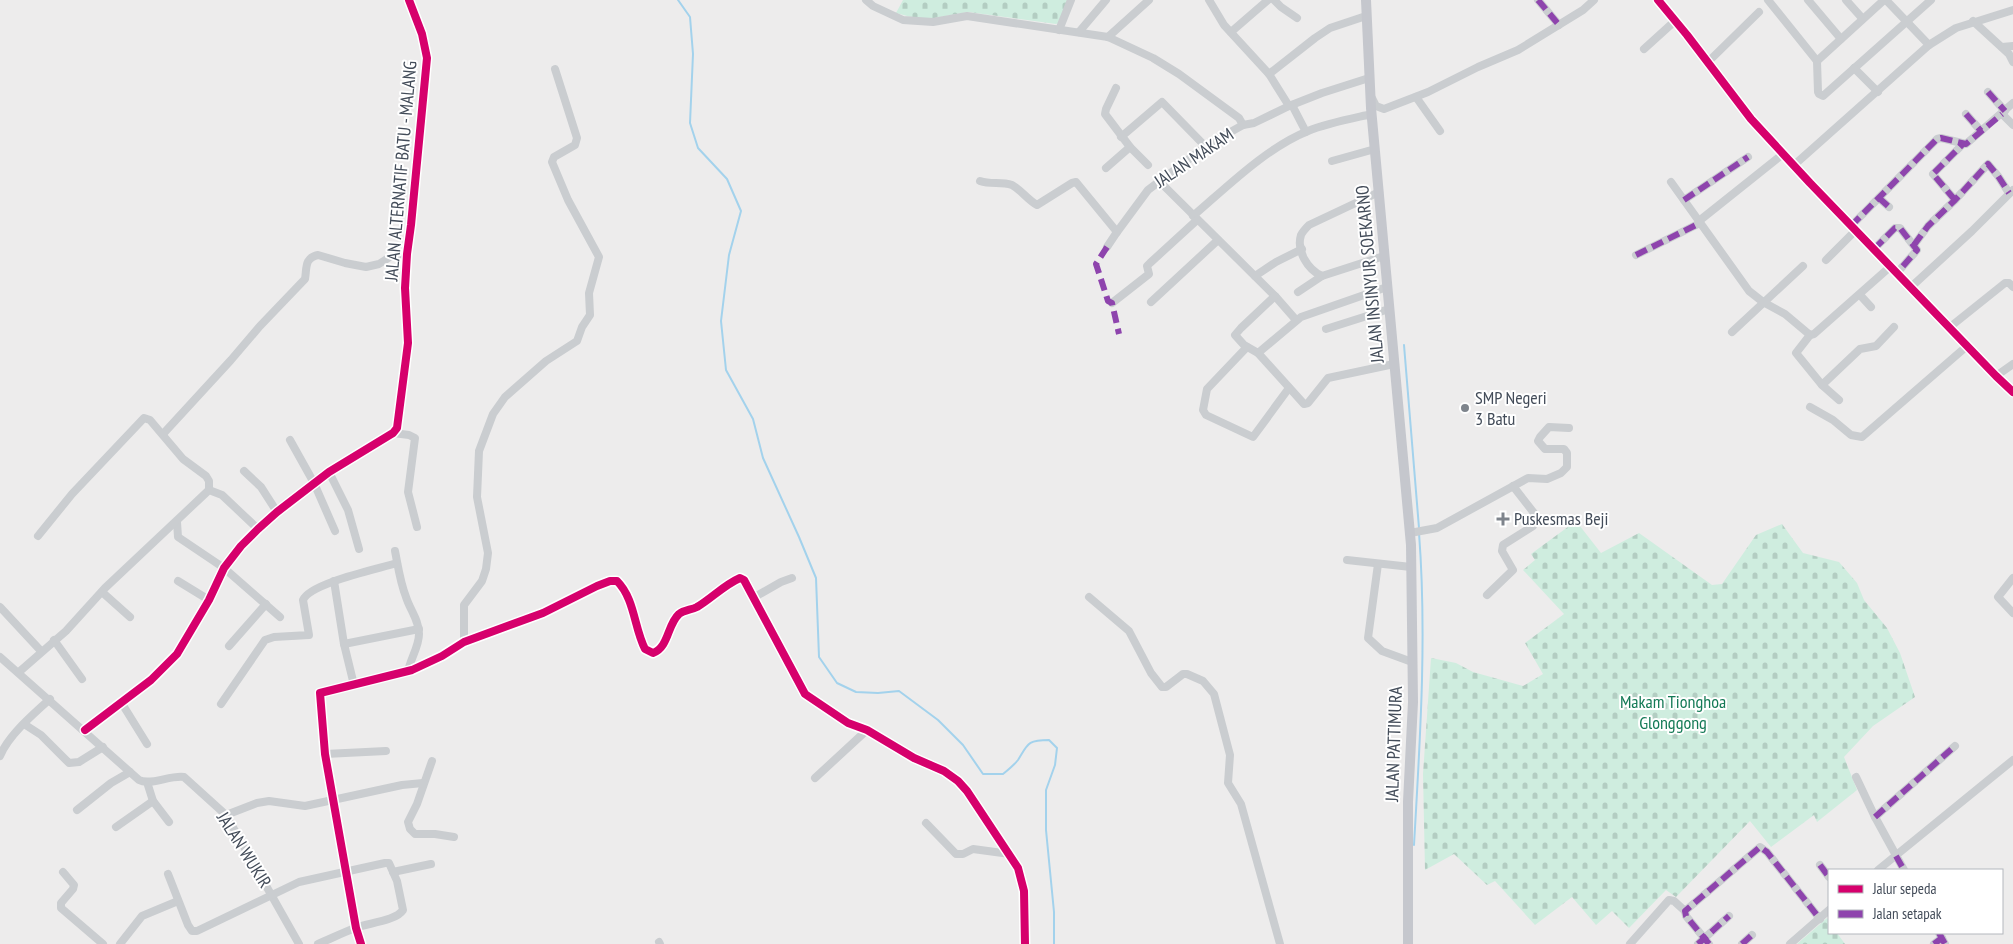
<svg xmlns="http://www.w3.org/2000/svg" width="2013" height="944" font-family="'PT Sans Narrow',sans-serif">
  <defs>
    <pattern id="cemetery-stones" width="16" height="16" patternUnits="userSpaceOnUse" patternTransform="scale(1.25)"><rect width="16" height="16" fill="#cfeddf"/><path d="M2 7V4a2 2 0 0 1 4 0v3zM10 15v-3a2 2 0 0 1 4 0v3z" fill="#b3cdc2"/></pattern>
  </defs>
  <rect width="100%" height="100%" fill="#edecec"/>
  <!-- cemetery -->
  <g fill="url(#cemetery-stones)">
    <polygon points="903,0 1071,0 1059,23 1056,24 968,12 929,19 911,17 896,13"/>
    <polygon points="1576,521 1601,553 1639,533 1712,585 1722,584 1756,535 1782,524 1803,553 1839,562 1857,583 1864,600 1887,628 1900,653 1915,697 1873,726 1844,757 1857,790 1817,822 1814,815 1771,847 1750,821 1676,897 1666,890 1629,928 1612,911 1596,925 1572,897 1535,925 1495,881 1487,885 1454,854 1425,870 1423,774 1431,658 1456,663 1473,672 1523,686 1543,674 1525,643 1564,614 1523,570 1535,560 1531,554"/>
    <polygon points="1827,918 1829,922 1829,933 1837,933 1845,944 1797,944"/>
  </g>
  <g fill="none" stroke-linecap="round" stroke-linejoin="round">
    <!-- stream -->
    <g stroke="#a3d2ec" stroke-width="2">
      <path d="M678 0 690 17 693 54 690 123 698 148 727 179 741 211 729 255 721 321 726 370 753 419 763 458 799 537 816 578 819 657 837 683 856 692 878 693 899 691 938 720 963 745 983 774H1003C1008 770 1014 765 1018 760 1028 744 1027 740 1049 740L1057 748 1055 765 1046 790V830L1054 912V944"/>
      <polyline points="1404,345 1419,528"/>
      <path d="M1414 845C1420 741 1427 637 1419 533"/>
    </g>
    <!-- minor -->
    <g stroke="#cacdd0" stroke-width="8">
      <polyline points="866,0 873,6 903,20 933,22 967,16 1108,37 1153,58 1179,74 1239,118 1243,125"/>
      <polyline points="1209,0 1224,25 1269,74 1289,106"/>
      <polyline points="1274,0 1281,7 1297,18"/>
      <polyline points="1538,0 1559,25"/>
      <polyline points="1658,0 1687,35 1751,119 1810,183 1996,376 2013,392"/>
      <polyline points="1768,0 1817,61 1818,92 1819,94 1823,96 1931,0"/>
      <polyline points="1808,0 1841,39"/>
      <polyline points="1846,0 1862,18"/>
      <polyline points="1886,0 1929,45"/>
      <polyline points="1973,21 2009,54 2013,62"/>
      <polyline points="1059,30 1071,0"/>
      <polyline points="1079,32 1106,0"/>
      <polyline points="1231,32 1268,0"/>
      <polyline points="1108,37 1149,0"/>
      <polyline points="2002,47 2013,46"/>
      <polyline points="1644,49 1676,20"/>
      <polyline points="1817,61 1884,0"/>
      <polyline points="1708,62 1759,12"/>
      <polyline points="1854,68 1878,92"/>
      <polyline points="1269,74 1315,38 1330,28 1366,16"/>
      <polyline points="1116,88 1106,109 1105,114 1130,147 1148,165"/>
      <polyline points="1988,92 2005,111"/>
      <polyline points="1416,97 1440,131"/>
      <polyline points="1372,98 1376,106 1384,109 1428,92 1478,67 1518,50 1583,10 1594,0"/>
      <polyline points="1292,105 1306,132"/>
      <polyline points="1966,114 1981,131"/>
      <polyline points="2002,114 2013,125"/>
      <polyline points="1121,137 1162,102 1206,147"/>
      <polyline points="1332,161 1375,149"/>
      <polyline points="1793,166 1929,45 1956,28 2013,10"/>
      <polyline points="1106,168 1130,147"/>
      <path d="M980 181C991 185 1001 181 1012 185 1021 190 1028 200 1037 205L1072 183 1076 182 1117 232 1107 247"/>
      <polyline points="1159,181 1275,296 1296,320"/>
      <polyline points="1671,182 1749,291 1763,302 1785,314 1810,335 1814,334 1891,266"/>
      <path d="M1379 192 1309 225C1306 228 1303 231 1301 235 1296 251 1308 270 1322 276L1384 256"/>
      <polyline points="1879,198 1889,207"/>
      <polyline points="1684,200 1748,157"/>
      <polyline points="1955,200 1933,174 1963,144"/>
      <path d="M1193 216C1227 187 1266 148 1308 131 1328 123 1350 119 1372 114"/>
      <polyline points="1699,221 1783,154"/>
      <polyline points="1851,226 1937,139 1941,138 1966,144 2013,103"/>
      <polyline points="1117,232 1148,190 1209,144 1243,125 1254,123 1289,106 1322,93 1369,78"/>
      <polyline points="1914,245 1928,226 1955,200 1988,164 1998,176 2009,193"/>
      <polyline points="1874,249 1895,228 1900,228 1917,250 1897,273"/>
      <polyline points="1636,255 1700,223"/>
      <polyline points="1826,260 1856,230"/>
      <polyline points="1255,276 1276,262 1302,249"/>
      <polyline points="1911,287 1972,231 2013,190"/>
      <polyline points="1298,292 1322,276"/>
      <polyline points="1860,295 1871,307"/>
      <polyline points="1275,296 1241,328 1235,335 1244,345 1258,353 1304,404 1308,403 1328,378 1394,364"/>
      <polyline points="1151,302 1218,240"/>
      <polyline points="1112,303 1149,274 1147,266 1150,263 1197,220"/>
      <polyline points="1950,327 2005,283 2009,283 2013,287"/>
      <polyline points="1326,329 1389,309"/>
      <polyline points="1732,332 1803,266"/>
      <polyline points="1810,335 1796,353 1822,385 1839,400"/>
      <polyline points="1247,347 1207,389 1203,410 1206,415 1253,437 1289,388"/>
      <polyline points="1258,353 1301,317 1387,287"/>
      <polyline points="1996,376 2013,364"/>
      <polyline points="1822,385 1860,349 1876,346 1894,327"/>
      <polyline points="1810,407 1833,420 1851,435 1862,437 1967,346"/>
      <polyline points="393,433 409,435 415,438 408,492 417,527"/>
      <path d="M163 434 231 360 260 326 305 279C307 268 304 258 318 255L345 263 366 267 379 264 393 255 407 254"/>
      <polyline points="290,440 314,483 335,531"/>
      <polyline points="244,471 261,487 277,512"/>
      <polyline points="329,472 348,510 359,549"/>
      <polyline points="177,522 178,537 224,568 280,617"/>
      <polyline points="1410,533 1437,528 1528,478 1547,479 1561,473 1567,467 1567,453 1564,449 1545,449 1538,441 1540,437 1549,427 1569,428"/>
      <polyline points="38,536 72,494 144,418 150,420 183,459 206,476 209,481 209,490"/>
      <path d="M395 551C398 566 400 582 406 597 410 610 419 620 419 634 419 647 410 659 408 672"/>
      <polyline points="1347,560 1411,567"/>
      <polyline points="1378,564 1368,638 1382,651 1412,662"/>
      <polyline points="2013,578 1998,597 2013,613"/>
      <polyline points="178,581 209,600"/>
      <polyline points="334,581 344,644 354,685"/>
      <polyline points="102,592 130,617"/>
      <polyline points="1487,595 1513,570 1502,551 1503,545 1533,526 1536,520 1534,513 1513,486"/>
      <polyline points="1089,597 1129,631 1151,673 1162,687 1166,687 1183,674 1187,674 1203,681 1214,694 1230,755 1228,783 1241,804 1280,944"/>
      <polyline points="753,598 781,582 792,578"/>
      <polyline points="0,607 41,651"/>
      <polyline points="54,640 82,679"/>
      <polyline points="464,642 464,605 482,581 486,569 488,553 477,497 479,451 493,414 505,397 546,361 577,341 582,327 590,315 589,293 599,257 568,200 552,162 554,157 575,145 577,138 555,69"/>
      <polyline points="344,644 419,629"/>
      <polyline points="229,646 266,604"/>
      <path d="M0 657 139 780C150 786 170 775 184 777L226 815 299 944"/>
      <polyline points="19,672 66,631 105,588 209,490 222,495 258,529"/>
      <polyline points="121,702 147,744"/>
      <path d="M221 704 265 640 274 637 309 635 303 600C310 583 378 569 397 563"/>
      <polyline points="24,724 41,735 69,763 79,762 103,747"/>
      <polyline points="85,730 151,680 177,654 209,600 224,568 241,546 258,529 277,512 329,472 393,433 397,428 408,343 405,288 407,254 411,225 427,58 422,34 409,0"/>
      <polyline points="325,754 386,751"/>
      <path d="M0 756C8 736 33 714 50 699"/>
      <polyline points="432,761 417,804 408,822 410,829 415,834 435,834 454,837"/>
      <polyline points="1856,777 1875,817 1904,870"/>
      <polyline points="815,778 867,730"/>
      <polyline points="147,782 153,801 169,822"/>
      <polyline points="77,810 111,783 130,772"/>
      <polyline points="226,815 257,803 269,801 305,806 402,785 423,783"/>
      <polyline points="1875,817 1955,746"/>
      <polyline points="926,823 956,854 963,854 973,849 1010,854"/>
      <polyline points="116,827 153,801"/>
      <polyline points="1820,865 1829,877"/>
      <polyline points="1878,870 2013,760"/>
      <polyline points="63,872 74,885 73,889 61,903 61,908 103,944"/>
      <polyline points="393,872 431,864"/>
      <path d="M168 874 188 925 192 931H197L299 882 385 863H389L397 881 403 910C396 921 368 923 355 928 342 933 330 939 318 944"/>
      <polyline points="1939,933 1945,944"/>
      <polyline points="659,942 660,944"/>
      <polyline points="120,944 142,916 178,901"/>
      <path d="M361 944 356 928 325 754 320 693 412 670 442 656 464 642 543 613 597 586 610 581H617C635 599 634 628 645 649L653 653C669 647 667 625 679 614 684 610 691 610 697 607 712 598 724 585 740 578L744 580 805 694 848 723 867 730 914 758 944 771 958 781 967 791 1018 868 1024 891 1025 944"/>
      <polyline points="1630,944 1669,900 1674,901 1685,911"/>
      <polyline points="1698,944 1729,916"/>
      <polyline points="1709,944 1686,916 1685,911 1760,847 1767,852 1820,919"/>
      <polyline points="1742,944 1752,935"/>
      <polyline points="1790,944 1829,910"/>
      <polyline points="1934,944 1942,938"/>
    </g>
    <!-- major -->
    <polyline stroke="#c5c7cd" stroke-width="10" points="1366,0 1371,108 1411,545 1413,702 1408,802 1408,944"/>
    <!-- quiet -->
    <g stroke="#8e44ad" stroke-width="6" stroke-dasharray="12 6" stroke-linecap="butt">
      <polyline points="1538,0 1559,25"/>
      <polyline points="1988,92 2005,111"/>
      <polyline points="1966,114 1981,131"/>
      <polyline points="1879,198 1889,207"/>
      <polyline points="1684,200 1748,157"/>
      <polyline points="1955,200 1933,174 1963,144"/>
      <polyline points="1851,226 1937,139 1941,138 1966,144 2002,114"/>
      <polyline points="1914,245 1928,226 1955,200 1988,164 1998,176 2009,193"/>
      <polyline points="1107,247 1096,264 1097,267 1108,301 1112,303 1119,334"/>
      <polyline points="1874,249 1895,228 1900,228 1917,250 1897,273"/>
      <polyline points="1636,255 1700,223"/>
      <polyline points="1875,817 1955,746"/>
      <polyline points="1896,856 1904,870"/>
      <polyline points="1820,865 1829,877"/>
      <polyline points="1939,933 1945,944"/>
      <polyline points="1698,944 1729,916"/>
      <polyline points="1709,944 1686,916 1685,911 1760,847 1767,852 1820,919"/>
      <polyline points="1742,944 1752,935"/>
      <polyline points="1934,944 1942,938"/>
    </g>
    <!-- cycleway casing -->
    <g stroke="#fff" stroke-width="11">
      <g id="cycleway">
        <polyline points="1658,0 1687,35 1751,119 1810,183 1996,376 2013,392"/>
        <polyline points="85,730 151,680 177,654 209,600 224,568 241,546 258,529 277,512 329,472 393,433 397,428 408,343 405,288 407,254 411,225 427,58 422,34 409,0"/>
        <path d="M361 944 356 928 325 754 320 693 412 670 442 656 464 642 543 613 597 586 610 581H617C635 599 634 628 645 649L653 653C669 647 667 625 679 614 684 610 691 610 697 607 712 598 724 585 740 578L744 580 805 694 848 723 867 730 914 758 944 771 958 781 967 791 1018 868 1024 891 1025 944"/>
      </g>
    </g>
    <!-- cycleway -->
    <use href="#cycleway" stroke="#d6006c" stroke-width="8"/>
  </g>
  <!-- markers -->
  <g fill="#7e848c" stroke="#fff" stroke-width="2">
    <circle cx="1465" cy="408" r="5"/>
    <path d="M1500.5 511.5h5v5h5v5h-5v5h-5v-5h-5v-5h5z"/>
  </g>
  <g text-anchor="middle" stroke-width="4" stroke-linejoin="round" paint-order="stroke">
    <!-- street labels -->
    <g font-size="18" fill="#434c59" stroke="#fff">
      <text transform="translate(1194 158) rotate(-34)" y="6">JALAN MAKAM</text>
      <text transform="translate(401 171) rotate(-85)" y="6">JALAN ALTERNATIF BATU - MALANG</text>
      <text transform="translate(1370 274) rotate(-95)" y="6">JALAN INSINYUR SOEKARNO</text>
      <text transform="translate(1394 744) rotate(-88)" y="6">JALAN PATTIMURA</text>
      <text transform="translate(244 850) rotate(58)" y="6">JALAN WUKIR</text>
    </g>
    <!-- poi labels -->
    <g font-size="18" fill="#434c59" stroke="#fff" text-anchor="start">
      <text x="1475" y="404">SMP Negeri<tspan x="1475" dy="21">3 Batu</tspan></text>
      <text x="1514" y="525">Puskesmas Beji</text>
    </g>
    <!-- park labels -->
    <g font-size="18" fill="#147a56" stroke="#fff">
      <text x="1673" y="708">Makam Tionghoa<tspan x="1673" dy="21">Glonggong</tspan></text>
    </g>
  </g>
  <!-- legend -->
  <rect x="1828" y="869" width="175" height="65" fill="#ffffff" stroke="#b4b7bd"/>
  <rect x="1838" y="885" width="25" height="8" fill="#d6006c" stroke="#b4b7bd"/>
  <text x="1873" y="894" font-size="15" fill="#434c59">Jalur sepeda</text>
  <rect x="1838" y="910" width="25" height="8" fill="#8e44ad" stroke="#b4b7bd"/>
  <text x="1873" y="919" font-size="15" fill="#434c59">Jalan setapak</text>
</svg>
